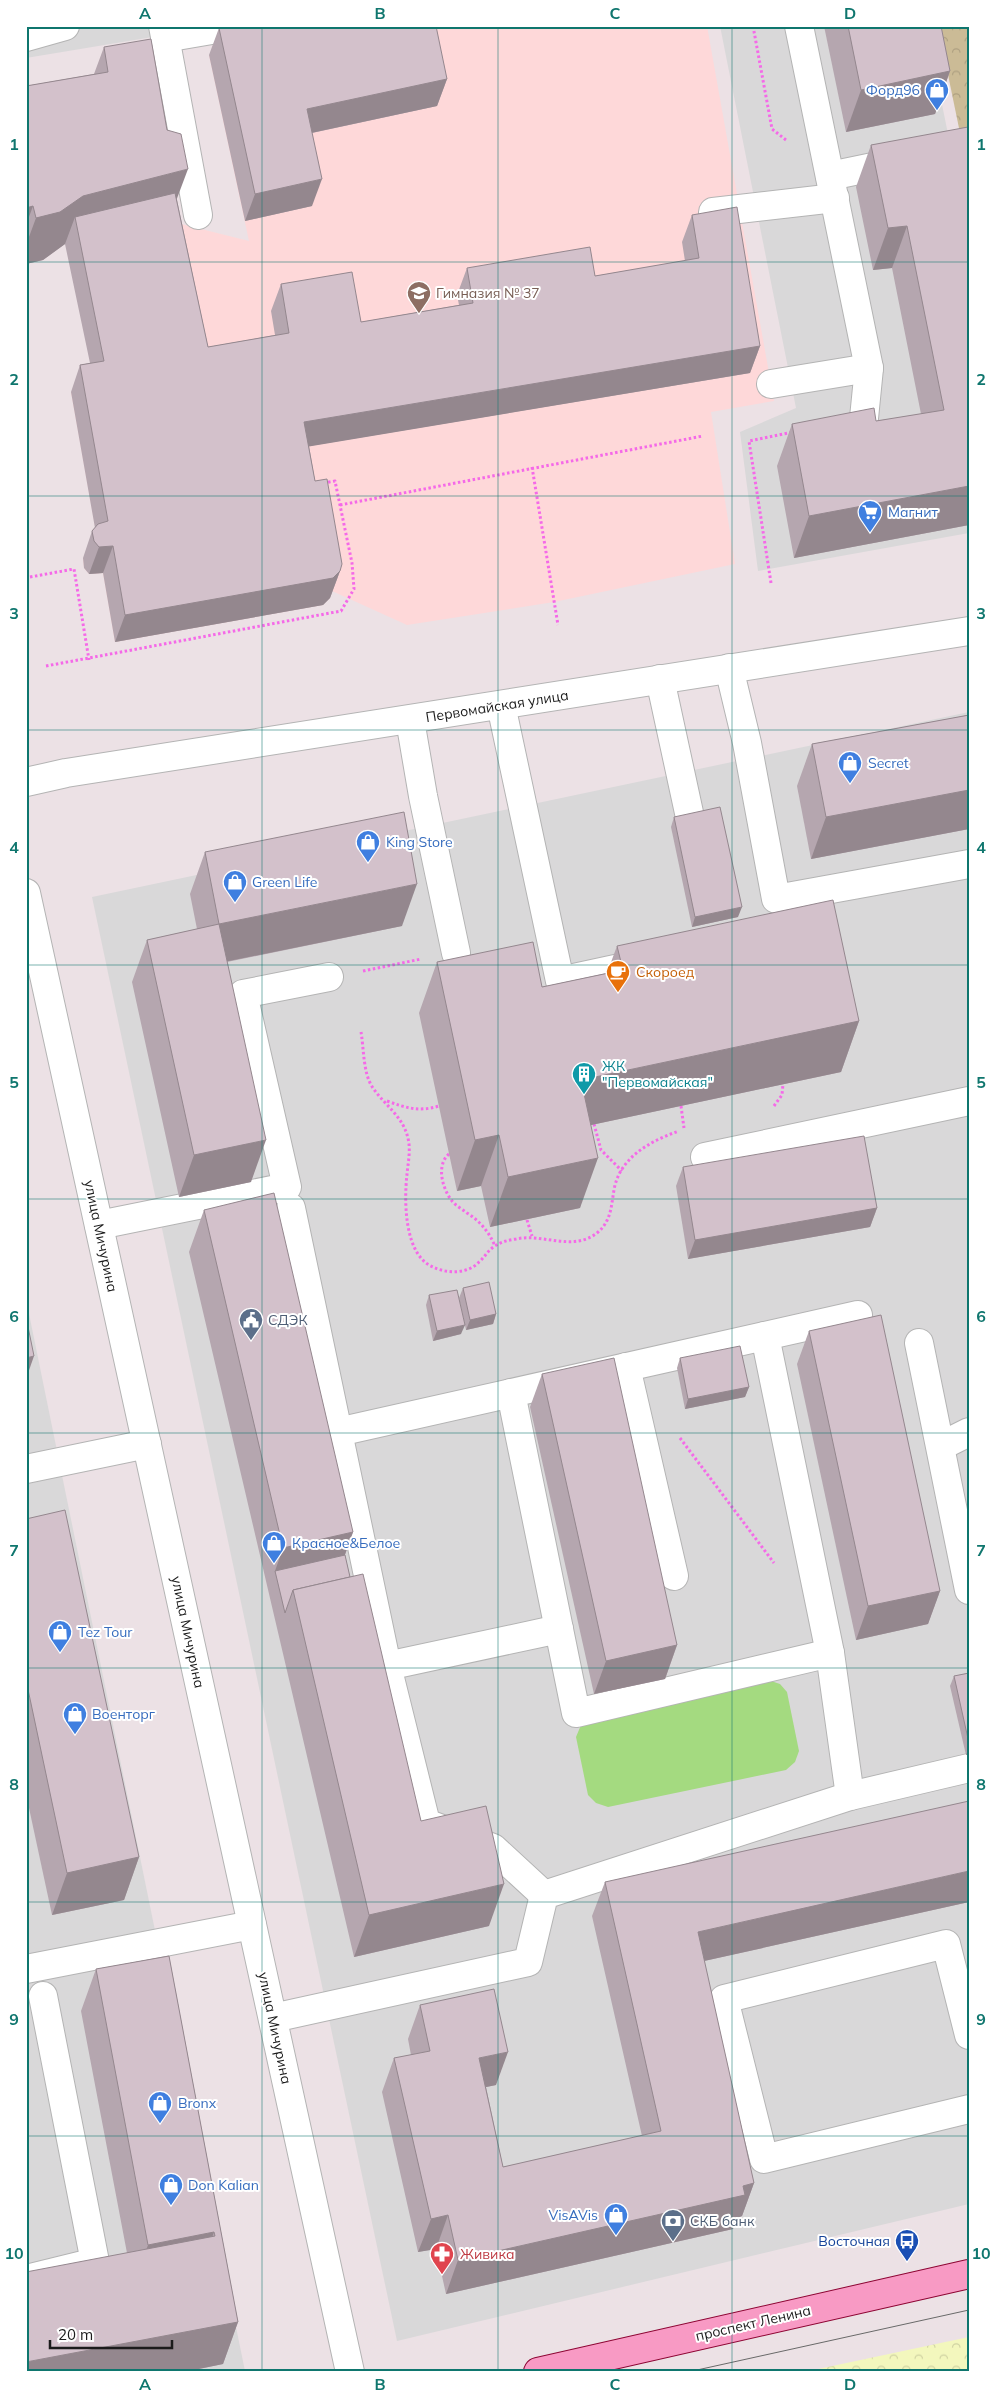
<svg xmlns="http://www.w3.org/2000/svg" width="995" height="2398" font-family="Mulish,sans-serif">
  <defs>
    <pattern id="forest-crowns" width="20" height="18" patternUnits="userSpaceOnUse" patternTransform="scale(1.25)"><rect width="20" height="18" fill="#cbbb96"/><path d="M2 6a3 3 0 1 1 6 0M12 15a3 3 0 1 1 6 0" fill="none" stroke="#aea081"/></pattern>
    <pattern id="park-crowns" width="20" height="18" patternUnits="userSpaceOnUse" patternTransform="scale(1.25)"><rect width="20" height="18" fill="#f3f7bd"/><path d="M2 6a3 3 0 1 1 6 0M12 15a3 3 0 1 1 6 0" fill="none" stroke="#d0d3a2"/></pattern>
  </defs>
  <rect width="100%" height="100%" fill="#ece1e5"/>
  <!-- residential -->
  <g fill="#d9d8d9">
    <polygon points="26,26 219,26 26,58"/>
    <polygon points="720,26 926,26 969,237 969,533 758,571 740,432 796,408"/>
    <polygon points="969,712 969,2204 397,2341 92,897"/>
    <polygon points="26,1299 245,2371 242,2372 26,2372"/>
  </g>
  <!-- education -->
  <polygon fill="#fed8d9" points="384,26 707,26 774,401 711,412 735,564 554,602 407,625 332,591 330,598 323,605 115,642 103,573 89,574 84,568 83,558 99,548 71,392 94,388 165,220 249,241 209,55 302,34"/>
  <!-- forest -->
  <polygon fill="url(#forest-crowns)" points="938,26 969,26 969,130 960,133"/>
  <!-- park -->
  <polygon fill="url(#park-crowns)" points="969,2337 969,2372 804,2372"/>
  <!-- pitch -->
  <polygon fill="#a4da80" points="768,1680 780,1684 787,1692 799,1751 795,1762 786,1770 608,1807 596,1803 588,1795 576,1737 581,1725"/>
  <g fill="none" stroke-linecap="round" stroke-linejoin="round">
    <!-- minor casing -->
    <g stroke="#b4b4b4" stroke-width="30">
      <g id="minor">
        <polyline points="163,26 198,215"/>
        <polyline points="799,26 869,368 864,418"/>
        <polyline points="26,37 65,26"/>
        <polyline points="165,38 235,26"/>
        <polyline points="830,176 969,147"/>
        <polyline points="713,212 835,198"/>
        <polyline points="771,384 869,368"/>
        <polyline points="729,668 747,743 776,899 969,864"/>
        <polyline points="660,679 691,822"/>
        <polyline points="501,705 560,981 634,965"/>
        <polyline points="410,720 423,796 456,953"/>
        <polyline points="26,782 66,773 969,631"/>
        <polyline points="26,893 350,2372"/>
        <polyline points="705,1157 969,1101"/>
        <polyline points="291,1208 387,1666 426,1823 493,1848 544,1895"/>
        <polyline points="99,1225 287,1187 243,994 329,977"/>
        <polyline points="765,1336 830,1653 850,1796"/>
        <polyline points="919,1343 969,1590"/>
        <polyline points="626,1367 674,1576"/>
        <polyline points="511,1393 576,1713 830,1653"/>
        <polyline points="338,1432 858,1315"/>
        <polyline points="941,1446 969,1432"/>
        <polyline points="26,1469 147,1444"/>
        <polyline points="387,1666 559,1629"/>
        <polyline points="26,1969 252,1925"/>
        <polyline points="273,2018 528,1962 544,1895 850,1796 969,1768"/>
        <polyline points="969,2035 946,1944 724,1999 764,2159 969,2109"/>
        <polyline points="26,2279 95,2262 43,1996"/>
      </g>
    </g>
    <!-- major casing -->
    <g stroke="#8d0533" stroke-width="30">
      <polyline id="major" points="538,2372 969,2274"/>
    </g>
    <!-- path -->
    <g stroke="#f569e8" stroke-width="3" stroke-dasharray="2.5 2.5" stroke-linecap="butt">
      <polyline points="753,26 772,129 786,140"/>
      <polyline points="532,467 558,625"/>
      <polyline points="340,505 703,436"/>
      <polyline points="30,577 74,569 89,660"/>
      <polyline points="771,583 749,441 793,432"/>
      <polyline points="46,666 341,611 354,589 352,563 335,481 324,483"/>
      <polyline points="363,971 421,959"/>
      <path d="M361 1032C364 1049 363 1074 373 1088 386 1107 406 1118 409 1144 410 1154 408 1164 407 1174 404 1201 404 1255 433 1267 447 1274 468 1274 479 1262 485 1257 488 1250 495 1246 501 1242 508 1240 516 1239 543 1233 572 1252 597 1233 613 1220 611 1202 615 1185 623 1155 653 1140 679 1131"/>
      <path d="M387 1101C406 1108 419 1112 439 1106"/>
      <polyline points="681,1106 684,1128"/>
      <polyline points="774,1106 782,1095 783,1084"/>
      <polyline points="594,1124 601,1150 622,1171"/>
      <path d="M449 1154C436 1165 442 1188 452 1201 456 1206 462 1209 467 1213 480 1221 489 1232 495 1246"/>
      <polyline points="527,1220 532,1236"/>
      <polyline points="680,1438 774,1563"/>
      <polyline points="963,2372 969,2370"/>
    </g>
    <!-- minor -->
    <use href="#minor" stroke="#fff" stroke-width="28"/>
    <!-- major -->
    <use href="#major" stroke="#f89ac4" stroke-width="28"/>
    <!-- tram -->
    <polyline stroke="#696969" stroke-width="1" points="688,2372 969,2310"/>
  </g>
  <!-- wall -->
  <g fill="#b5a6af">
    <polygon points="824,26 941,26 950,71 935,114 846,132"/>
    <polygon points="219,28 447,79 437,106 312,133 312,206 245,221 209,55"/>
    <polygon points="104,47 177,200 208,347 275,335 271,311 281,284 361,322 459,305 457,295 467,268 595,276 685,261 682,242 692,215 760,346 750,373 309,446 315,481 340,571 330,598 323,605 115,642 103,573 89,574 84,568 83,558 92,531 95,528 71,392 80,365 90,363 65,244 43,260 26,264 26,86 94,74"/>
    <polygon points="969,131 969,525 794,558 777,466 792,424 876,421 921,414 892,268 873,270 856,187 871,145"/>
    <polygon points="969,715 969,829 811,859 797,786 812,744"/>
    <polygon points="674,817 738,917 692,927 671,827"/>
    <polygon points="205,852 402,926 227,962 251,1182 179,1197 132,982 147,940 197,929 190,894"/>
    <polygon points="617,946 859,1021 841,1072 591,1125 580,1208 490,1227 481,1186 457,1191 419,1013 437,962 542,987 607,973"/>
    <polygon points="683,1167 877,1208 870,1227 688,1259 676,1186"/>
    <polygon points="204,1210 353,1532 345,1555 350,1577 421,1821 489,1926 354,1957 189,1252"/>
    <polygon points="463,1288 496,1314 493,1324 466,1330 459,1298"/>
    <polygon points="429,1295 461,1334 433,1341 426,1305"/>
    <polygon points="809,1331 940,1591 928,1624 856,1640 797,1364"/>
    <polygon points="680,1358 749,1387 745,1397 685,1409 677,1368"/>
    <polygon points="542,1374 677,1645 665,1679 594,1694 530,1407"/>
    <polygon points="26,1519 139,1857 124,1900 52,1915 26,1794"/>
    <polygon points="969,1673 969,1754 966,1755 950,1686 954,1676"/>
    <polygon points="605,1882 969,1902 704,1961 754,2183 742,2216 737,2218 733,2229 446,2294 436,2249 418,2252 382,2092 394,2058 411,2055 408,2039 420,2005 496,2085 486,2087 503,2167 642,2136 592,1916"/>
    <polygon points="169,1956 238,2322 223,2364 184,2372 26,2372 127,2253 81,2011 96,1969"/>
  </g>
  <!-- shaded-wall -->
  <g fill="#94878e">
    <polygon points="950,71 935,114 846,132 861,90"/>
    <polygon points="447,79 437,106 297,136 307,109"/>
    <polygon points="188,169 170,217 75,217 65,244 43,260 26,264 26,245 36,218 83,196"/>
    <polygon points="322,179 312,206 245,221 255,194"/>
    <polygon points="33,206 26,225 26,208"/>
    <polygon points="907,226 892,268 873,270 888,228"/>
    <polygon points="760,346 750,373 294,449 304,422"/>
    <polygon points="969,486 969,525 794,558 809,516"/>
    <polygon points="113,546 103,573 89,574 99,547"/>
    <polygon points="340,571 330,598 323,605 115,642 125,615"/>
    <polygon points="969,790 969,829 811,859 826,817"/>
    <polygon points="417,884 402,926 204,966 219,924"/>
    <polygon points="742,907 738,917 692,927 695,917"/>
    <polygon points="859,1021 841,1072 563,1131 581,1080"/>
    <polygon points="499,1135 481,1186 457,1191 475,1140"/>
    <polygon points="266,1140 251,1182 179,1197 194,1155"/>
    <polygon points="598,1158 580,1208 490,1227 508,1177"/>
    <polygon points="877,1208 870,1227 688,1259 695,1240"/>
    <polygon points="496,1314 493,1324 466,1330 470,1320"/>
    <polygon points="465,1325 461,1334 433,1341 437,1331"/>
    <polygon points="34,1356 26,1379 26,1358"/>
    <polygon points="749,1387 745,1397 685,1409 688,1399"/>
    <polygon points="353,1532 338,1574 275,1571 283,1548"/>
    <polygon points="940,1591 928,1624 856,1640 868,1606"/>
    <polygon points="677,1645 665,1679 594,1694 606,1661"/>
    <polygon points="969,1747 969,1754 966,1755"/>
    <polygon points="139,1857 124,1900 52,1915 67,1873"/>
    <polygon points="969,1871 969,1902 686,1965 698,1932"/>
    <polygon points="504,1884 489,1926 354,1957 369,1915"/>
    <polygon points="508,2052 496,2085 467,2091 479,2058"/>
    <polygon points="754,2183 742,2216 737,2218 733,2229 446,2294 458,2260"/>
    <polygon points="448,2215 436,2249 418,2252 431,2219"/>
    <polygon points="214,2232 199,2274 133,2287 148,2245"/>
    <polygon points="238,2322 223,2364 184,2372 26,2372 26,2362"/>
  </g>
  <!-- building -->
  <g fill="#d3c1cb" stroke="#94878e">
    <polygon points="227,26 436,26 447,79 307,109 322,179 255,194 219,28"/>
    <polygon points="848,26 941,26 950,71 861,90"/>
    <polygon points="151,39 167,130 181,134 188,169 83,196 60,212 36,218 33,206 26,208 26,86 108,72 104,47"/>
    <polygon points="968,127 969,131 969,486 809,516 792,424 874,408 876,421 944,410 907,226 888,228 871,145"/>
    <polygon points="175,193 208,347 289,333 281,284 352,272 361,322 473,303 467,268 590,247 595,276 699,258 692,215 737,207 760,346 304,422 315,481 327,479 342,564 340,571 333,578 125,615 113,546 99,547 94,541 92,531 98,524 108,521 80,365 104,361 75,217"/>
    <polygon points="969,715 969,790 826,817 812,744"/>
    <polygon points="720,807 742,907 695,917 674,817"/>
    <polygon points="404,812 417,884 219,924 205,852"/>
    <polygon points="833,900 859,1021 581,1080 598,1158 508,1177 499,1135 475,1140 437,962 533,942 542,987 623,970 617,946"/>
    <polygon points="219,924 266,1140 194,1155 147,940"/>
    <polygon points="864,1136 877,1208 695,1240 683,1167"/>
    <polygon points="274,1193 353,1532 283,1548 204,1210"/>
    <polygon points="489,1282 496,1314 470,1320 463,1288"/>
    <polygon points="457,1290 465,1325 437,1331 429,1295"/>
    <polygon points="881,1315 940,1591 868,1606 809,1331"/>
    <polygon points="26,1317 34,1356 26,1358"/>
    <polygon points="740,1346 749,1387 688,1399 680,1358"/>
    <polygon points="614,1358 677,1645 606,1661 542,1374"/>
    <polygon points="65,1510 139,1857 67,1873 26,1680 26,1519"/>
    <polygon points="345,1555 350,1577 293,1590 285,1613 275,1571"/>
    <polygon points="363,1574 421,1821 486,1806 504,1884 369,1915 293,1590"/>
    <polygon points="969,1673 969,1743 954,1676"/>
    <polygon points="969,1801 969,1871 698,1932 754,2183 743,2186 745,2195 458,2260 448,2215 431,2219 394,2058 430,2051 420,2005 494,1989 508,2052 479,2058 503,2167 661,2131 605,1882"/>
    <polygon points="169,1956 238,2322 26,2362 26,2272 215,2236 214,2232 148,2245 96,1969"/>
  </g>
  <!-- grid -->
  <path fill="none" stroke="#0f766e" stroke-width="1" stroke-opacity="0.55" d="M262 26V2372M498 26V2372M732 26V2372M26 262H969M26 496H969M26 730H969M26 965H969M26 1199H969M26 1433H969M26 1668H969M26 1902H969M26 2136H969"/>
  <!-- icons -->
  <defs>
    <g id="shop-pin" transform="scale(1.25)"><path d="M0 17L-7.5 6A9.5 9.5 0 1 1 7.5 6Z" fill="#3f7fe0" stroke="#fff"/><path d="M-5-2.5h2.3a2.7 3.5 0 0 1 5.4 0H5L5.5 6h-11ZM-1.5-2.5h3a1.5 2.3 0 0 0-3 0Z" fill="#fff"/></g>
    <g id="school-pin" transform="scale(1.25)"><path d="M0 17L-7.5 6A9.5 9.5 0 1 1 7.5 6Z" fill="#8d6e63" stroke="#fff"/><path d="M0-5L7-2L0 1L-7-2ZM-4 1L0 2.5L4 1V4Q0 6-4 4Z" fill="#fff"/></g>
    <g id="supermarket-pin" transform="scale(1.25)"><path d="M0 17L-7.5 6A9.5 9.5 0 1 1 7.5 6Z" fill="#3f7fe0" stroke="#fff"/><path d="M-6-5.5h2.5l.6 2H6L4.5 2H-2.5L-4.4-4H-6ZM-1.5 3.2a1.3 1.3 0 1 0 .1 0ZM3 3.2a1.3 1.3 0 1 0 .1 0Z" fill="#fff"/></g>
    <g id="cafe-pin" transform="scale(1.25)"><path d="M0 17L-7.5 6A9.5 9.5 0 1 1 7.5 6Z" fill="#e8710a" stroke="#fff"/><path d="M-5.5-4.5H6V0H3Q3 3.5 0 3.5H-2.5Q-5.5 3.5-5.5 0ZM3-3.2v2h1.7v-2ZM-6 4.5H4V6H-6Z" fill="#fff"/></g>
    <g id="building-pin" transform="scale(1.25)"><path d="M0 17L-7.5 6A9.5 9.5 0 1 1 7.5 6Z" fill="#0f9aa8" stroke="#fff"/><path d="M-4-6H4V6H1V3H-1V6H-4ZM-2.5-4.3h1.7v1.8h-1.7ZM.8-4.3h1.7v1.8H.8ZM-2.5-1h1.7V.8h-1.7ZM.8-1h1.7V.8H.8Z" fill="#fff"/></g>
    <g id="civic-pin" transform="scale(1.25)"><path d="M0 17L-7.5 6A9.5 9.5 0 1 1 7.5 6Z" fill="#5c6f8a" stroke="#fff"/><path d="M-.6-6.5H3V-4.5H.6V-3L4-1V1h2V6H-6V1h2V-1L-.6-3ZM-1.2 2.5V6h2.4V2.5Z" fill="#fff"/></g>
    <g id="bank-pin" transform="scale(1.25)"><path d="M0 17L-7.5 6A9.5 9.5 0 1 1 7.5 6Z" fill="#5c6f8a" stroke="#fff"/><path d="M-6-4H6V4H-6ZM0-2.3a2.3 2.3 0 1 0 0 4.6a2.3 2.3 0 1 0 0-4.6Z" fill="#fff"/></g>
    <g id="bus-pin" transform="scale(1.25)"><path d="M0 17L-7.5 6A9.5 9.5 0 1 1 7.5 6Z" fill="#1a4fb4" stroke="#fff"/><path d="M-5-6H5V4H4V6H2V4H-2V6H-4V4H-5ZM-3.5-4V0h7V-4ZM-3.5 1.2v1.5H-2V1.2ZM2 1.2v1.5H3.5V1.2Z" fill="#fff"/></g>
    <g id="pharmacy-pin" transform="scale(1.25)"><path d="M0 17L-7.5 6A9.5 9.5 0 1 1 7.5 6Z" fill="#e0444e" stroke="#fff"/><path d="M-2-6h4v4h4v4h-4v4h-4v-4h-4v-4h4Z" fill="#fff"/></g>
  </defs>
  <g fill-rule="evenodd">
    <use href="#shop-pin" x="937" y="90"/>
    <use href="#school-pin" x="419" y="293"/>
    <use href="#supermarket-pin" x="870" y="512"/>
    <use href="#shop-pin" x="850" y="763"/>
    <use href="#shop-pin" x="368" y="842"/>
    <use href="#shop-pin" x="235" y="882"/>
    <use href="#cafe-pin" x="618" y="972"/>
    <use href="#building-pin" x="584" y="1074"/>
    <use href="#civic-pin" x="251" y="1320"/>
    <use href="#shop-pin" x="274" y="1543"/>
    <use href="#shop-pin" x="60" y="1632"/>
    <use href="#shop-pin" x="75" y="1714"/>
    <use href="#shop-pin" x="160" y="2103"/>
    <use href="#shop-pin" x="171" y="2185"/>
    <use href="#shop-pin" x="616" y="2215"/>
    <use href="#bank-pin" x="673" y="2221"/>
    <use href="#bus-pin" x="907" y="2241"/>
    <use href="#pharmacy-pin" x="442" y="2254"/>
  </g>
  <g text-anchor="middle" stroke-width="4" stroke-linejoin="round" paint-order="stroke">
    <!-- shop labels -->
    <g font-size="14" fill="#366cbe" stroke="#fff" text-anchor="start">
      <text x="920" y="95" text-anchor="end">Форд96</text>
      <text x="888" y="517">Магнит</text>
      <text x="868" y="768">Secret</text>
      <text x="386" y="847">King Store</text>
      <text x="252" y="887">Green Life</text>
      <text x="292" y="1548">Красное&amp;Белое</text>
      <text x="78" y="1637">Tez Tour</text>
      <text x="92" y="1719">Военторг</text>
      <text x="178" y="2108">Bronx</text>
      <text x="188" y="2190">Don Kalian</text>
      <text x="598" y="2220" text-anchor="end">VisAVis</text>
    </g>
    <!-- education labels -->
    <g font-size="14" fill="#785e54" stroke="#fff" text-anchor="start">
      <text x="436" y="298">Гимназия № 37</text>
    </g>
    <!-- street labels -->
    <g font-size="14" fill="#1b1b1b" stroke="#fff">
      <text transform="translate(497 706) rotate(-9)" y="5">Первомайская улица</text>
      <text transform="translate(101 1236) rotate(78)" y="5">улица Мичурина</text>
      <text transform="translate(188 1632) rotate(78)" y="5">улица Мичурина</text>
      <text transform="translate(275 2028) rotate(78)" y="5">улица Мичурина</text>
      <text transform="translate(753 2323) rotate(-13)" y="5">проспект Ленина</text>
    </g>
    <!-- food labels -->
    <g font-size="14" fill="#c56008" stroke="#fff" text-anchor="start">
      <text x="636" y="977">Скороед</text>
    </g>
    <!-- culture labels -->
    <g font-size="14" fill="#0d838f" stroke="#fff" text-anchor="start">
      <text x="602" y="1071">ЖК<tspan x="602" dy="16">"Первомайская"</tspan></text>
    </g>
    <!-- service labels -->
    <g font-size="14" fill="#4e5e75" stroke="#fff" text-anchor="start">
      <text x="268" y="1325">СДЭК</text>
      <text x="690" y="2226">СКБ банк</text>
    </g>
    <!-- transit labels -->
    <g font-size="14" fill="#164399" stroke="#fff" text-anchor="end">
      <text x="890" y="2246">Восточная</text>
    </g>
    <!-- health labels -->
    <g font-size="14" fill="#be3a42" stroke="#fff" text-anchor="start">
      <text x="460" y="2259">Живика</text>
    </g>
  </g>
  <!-- border -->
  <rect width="995" height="2398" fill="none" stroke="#ffffff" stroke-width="55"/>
  <!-- scale -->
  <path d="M50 2340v8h122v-8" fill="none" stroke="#1b1b1b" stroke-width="2.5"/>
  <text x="58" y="2340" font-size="15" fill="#1b1b1b" stroke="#ffffff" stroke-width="4" paint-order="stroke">20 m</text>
  <rect x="28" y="28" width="940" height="2342" fill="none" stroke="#0f766e" stroke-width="2"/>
  <g font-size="16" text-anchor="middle" font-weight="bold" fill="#0f766e">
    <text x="145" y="19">A</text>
    <text x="380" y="19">B</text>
    <text x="615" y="19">C</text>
    <text x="850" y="19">D</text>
    <text x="14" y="150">1</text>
    <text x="981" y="150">1</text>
    <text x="14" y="385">2</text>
    <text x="981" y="385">2</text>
    <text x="14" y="619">3</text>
    <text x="981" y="619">3</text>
    <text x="14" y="853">4</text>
    <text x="981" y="853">4</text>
    <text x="14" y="1088">5</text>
    <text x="981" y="1088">5</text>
    <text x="14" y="1322">6</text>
    <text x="981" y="1322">6</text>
    <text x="14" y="1556">7</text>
    <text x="981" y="1556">7</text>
    <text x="14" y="1790">8</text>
    <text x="981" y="1790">8</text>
    <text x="14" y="2025">9</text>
    <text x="981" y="2025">9</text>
    <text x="14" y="2259">10</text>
    <text x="981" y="2259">10</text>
    <text x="145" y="2390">A</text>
    <text x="380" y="2390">B</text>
    <text x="615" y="2390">C</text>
    <text x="850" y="2390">D</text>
  </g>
</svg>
